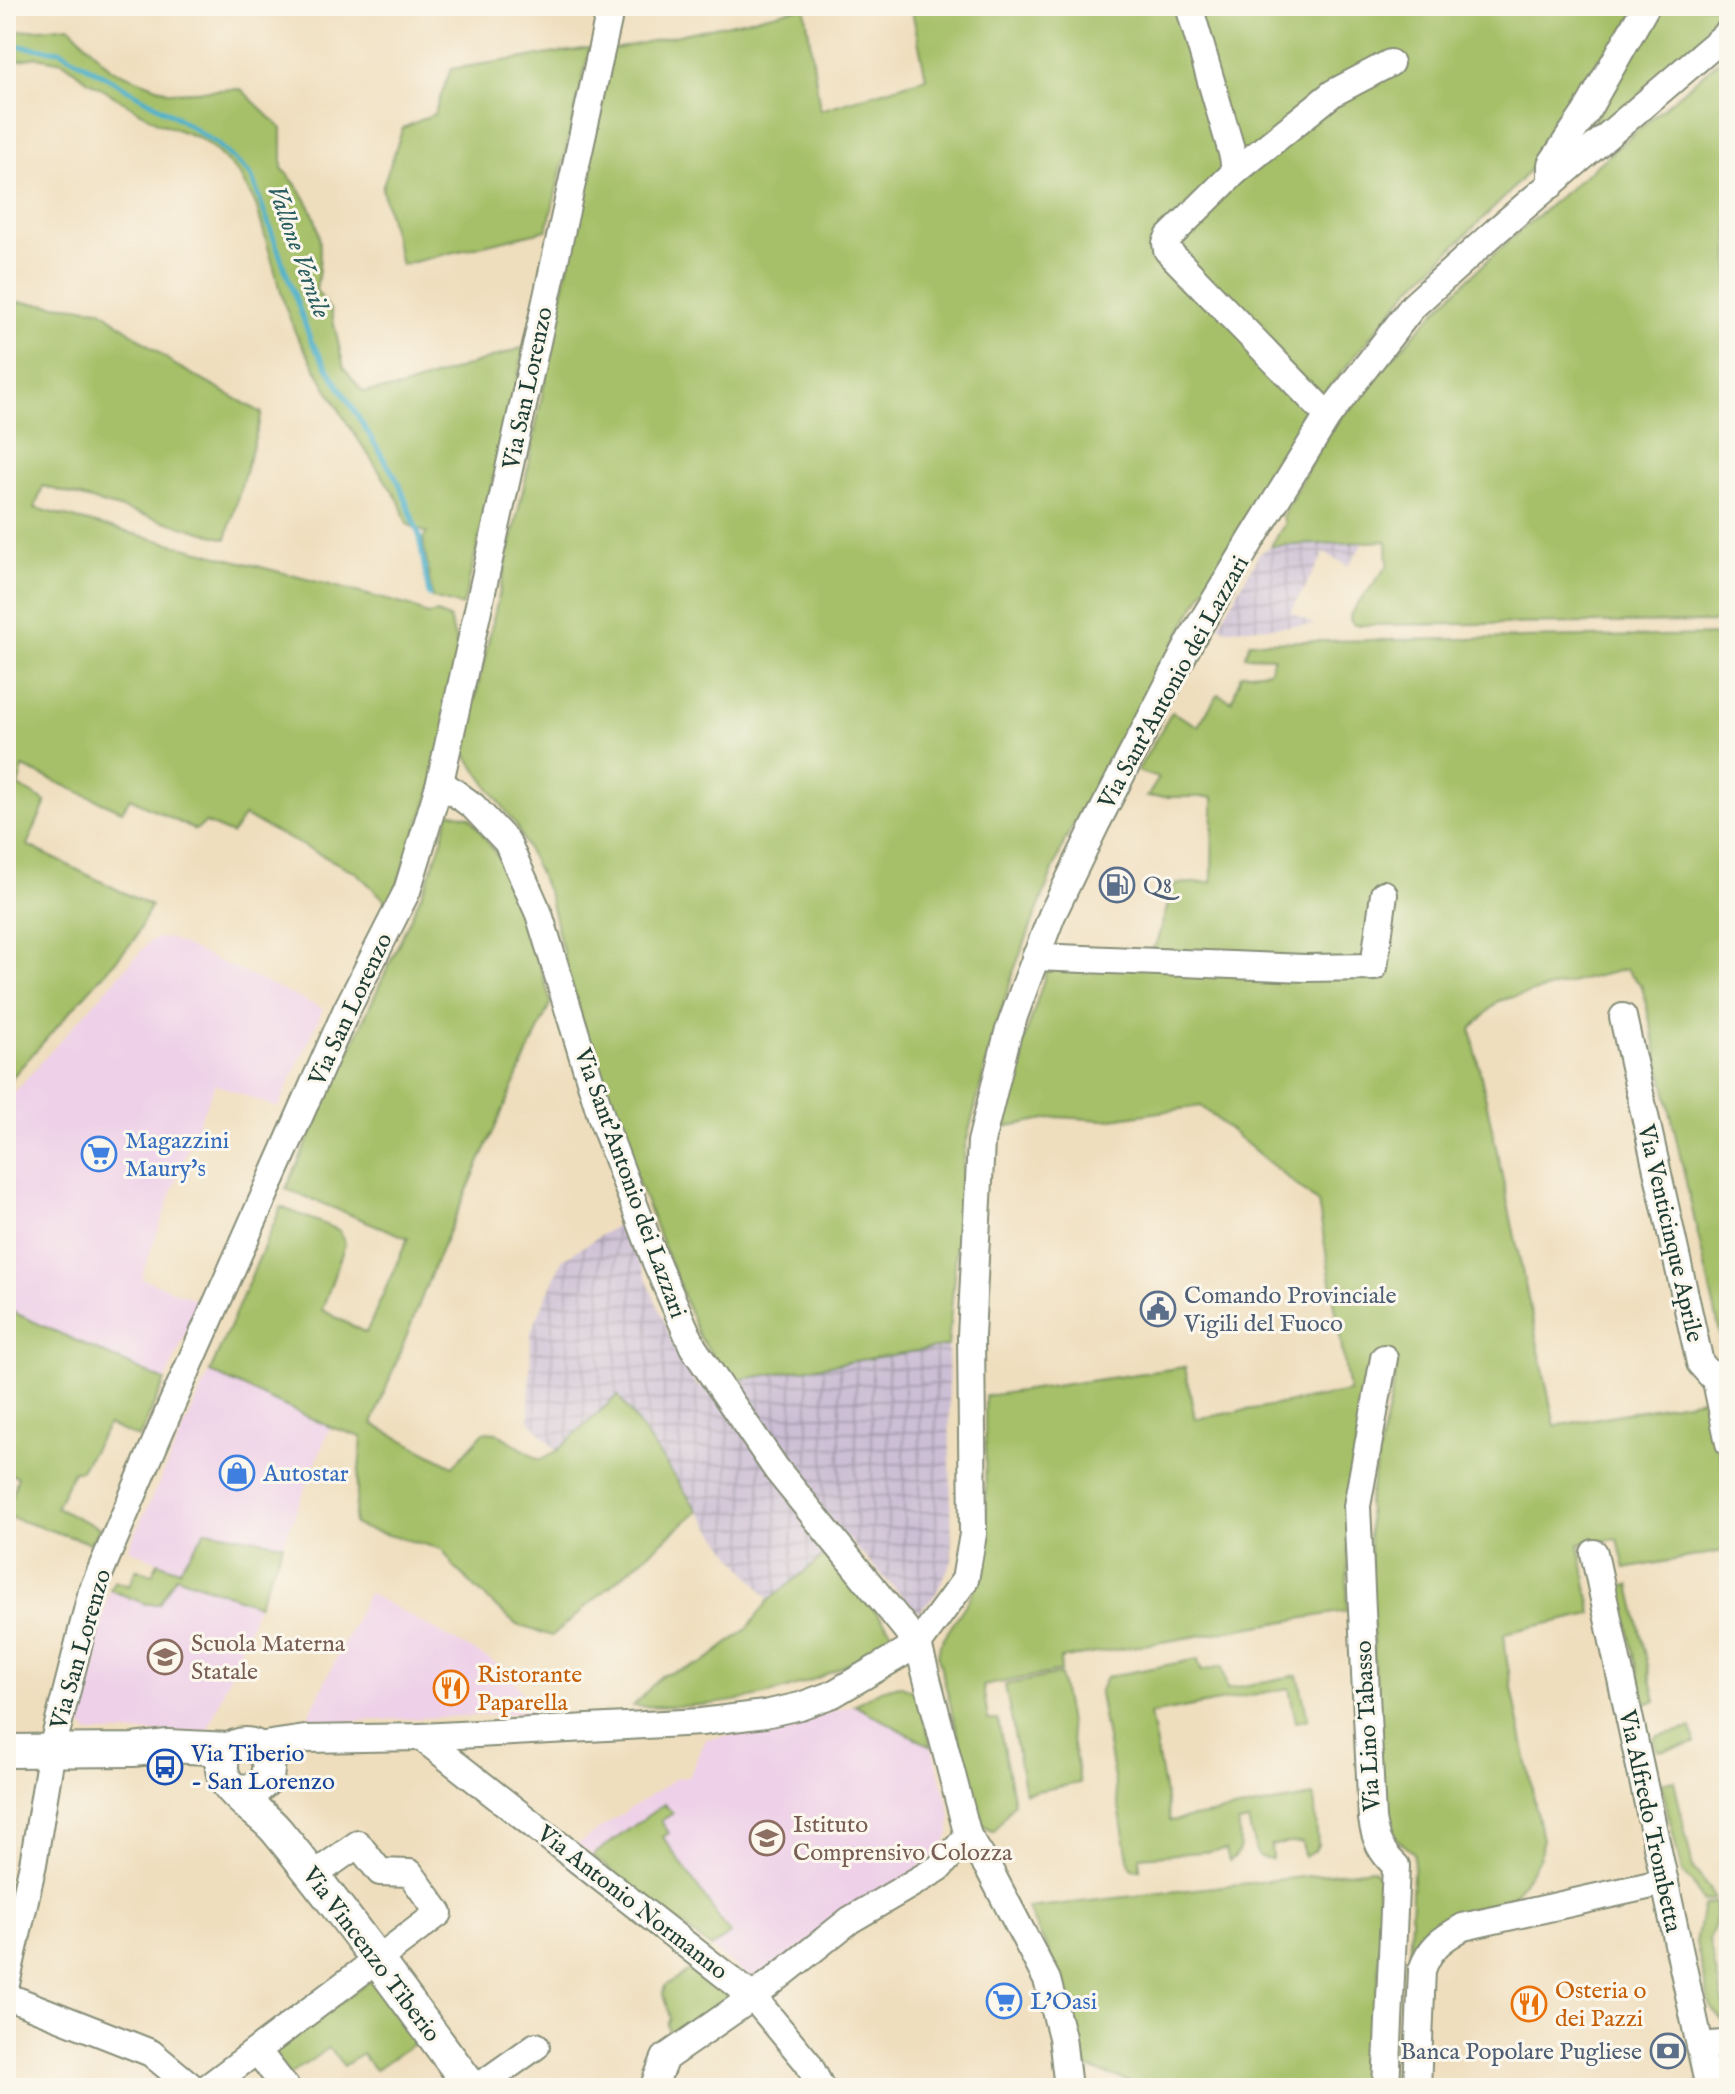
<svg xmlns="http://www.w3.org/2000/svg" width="1735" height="2094" font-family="'IM FELL English',serif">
  <defs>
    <pattern id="industrial-grid" width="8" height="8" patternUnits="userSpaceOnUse" patternTransform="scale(2)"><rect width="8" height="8" fill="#ccbed4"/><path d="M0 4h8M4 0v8" fill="none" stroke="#a59cad"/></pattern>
  </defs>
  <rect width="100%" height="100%" fill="#fbf7ec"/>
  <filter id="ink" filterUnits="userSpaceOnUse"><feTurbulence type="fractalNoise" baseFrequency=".0125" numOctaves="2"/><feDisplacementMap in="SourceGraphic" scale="16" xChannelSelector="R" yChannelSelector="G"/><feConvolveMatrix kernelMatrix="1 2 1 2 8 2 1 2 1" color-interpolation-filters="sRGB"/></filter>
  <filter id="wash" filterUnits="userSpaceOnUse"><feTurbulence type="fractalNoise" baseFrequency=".006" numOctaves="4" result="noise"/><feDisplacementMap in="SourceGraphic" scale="32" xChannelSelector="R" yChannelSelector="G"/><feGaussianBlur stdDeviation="1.8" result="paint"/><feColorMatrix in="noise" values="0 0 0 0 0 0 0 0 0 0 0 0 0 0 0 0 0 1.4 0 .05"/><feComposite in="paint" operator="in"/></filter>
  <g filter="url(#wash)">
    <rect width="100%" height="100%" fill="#efdebd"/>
    <!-- built -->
    <g fill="#eed0e8">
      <polygon points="159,938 170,939 323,1009 278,1108 215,1084 189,1145 141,1278 200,1301 165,1381 6,1309 6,1101 150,941"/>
      <polygon points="210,1372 330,1427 207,1732 89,1733 74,1719 110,1590 146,1604 179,1570 128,1549"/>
      <polygon points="368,1593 508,1670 534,1713 332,1722 303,1727"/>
      <polygon points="854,1705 932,1747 951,1815 950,1832 939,1854 757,1980 751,1979 577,1844 676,1778 689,1777 705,1739 769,1731"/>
    </g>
    <!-- industrial -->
    <g fill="url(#industrial-grid)">
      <polygon points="1365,540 1348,566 1324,553 1291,612 1314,625 1226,629 1219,625 1259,554 1271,546"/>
      <polygon points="623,1221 677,1353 697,1386 948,1346 952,1561 935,1595 918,1613 847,1538 769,1600 698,1511 619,1396 557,1451 529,1420 531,1332 562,1260"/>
    </g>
    <!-- green -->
    <g fill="#a5c067" stroke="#627e4e" stroke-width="2">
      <polygon points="934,6 1639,6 1557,139 1507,195 1408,291 1323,395 1246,515 1065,840 1014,970 992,1041 965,1147 948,1346 729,1381 699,1336 604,1096 568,973 549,895 516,825 463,751 526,477 610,50 805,7 820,110 926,78 912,11"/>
      <polygon points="1656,6 1729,6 1729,15 1576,153"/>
      <path d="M69 26 111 69 170 92 241 89 282 129V168C319 209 326 235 316 290L331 311 344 368 363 392 400 388 525 347 463 606 432 598 423 539 427 533 407 524 399 501 344 418 296 334 285 306 256 205 239 174 214 149 197 137 159 123 87 80 63 62 36 57 6 63V30L22 31Z"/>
      <polygon points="590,48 547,230 401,265 382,188 403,128 434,114 451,69"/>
      <polygon points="1729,52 1729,622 1354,625 1350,620 1351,613 1388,565 1387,541 1271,546 1285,523 1282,517 1324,439 1354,399 1447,299 1507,242"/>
      <polygon points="18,302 100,309 175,365 262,413 226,539 43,486 35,508 410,606 427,615 437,613 449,618 461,659 434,783 390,905 357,873 244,816 232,834 206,823 195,830 130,798 122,811 23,767 18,786 46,802 27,845 151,906 134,940 6,1084 6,340"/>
      <path d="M1729 635V1373L1642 986 1626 969 1498 1001 1471 1029 1555 1426 1708 1398 1729 1498V1550L1625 1569 1618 1539 1579 1544 1592 1614 1504 1633 1507 1662 1542 1840 1540 1857 1511 1900C1457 1911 1439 1912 1409 1961L1414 1853 1380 1825 1368 1503 1398 1362 1377 1355 1349 1479 1347 1611 1060 1659 1061 1671 983 1686 988 1720H998L1014 1803 994 1832 981 1825 938 1656 940 1644 971 1596 986 1553 985 1396 1185 1367 1195 1419 1349 1392 1318 1203 1201 1106 1105 1120 1057 1117 1003 1127 1022 1047 1047 970 1150 951 1156 944 1174 884 1212 882 1213 797H1147L1159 778 1137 771 1172 712 1198 726 1218 694 1232 701 1241 674 1269 671 1274 657 1245 656 1250 642Z"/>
      <polygon points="449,812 470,817 499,858 517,891 551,1002 440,1251 372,1424 453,1466 484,1432 497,1433 540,1460 557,1451 618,1395 698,1511 552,1636 517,1625 500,1611 455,1568 442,1549 362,1528 354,1524 362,1437 330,1427 210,1372 281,1207 339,1230 345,1244 322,1310 366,1333 408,1238 286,1189 427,882 443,837"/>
      <polygon points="6,1309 165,1381 139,1438 108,1425 80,1471 73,1471 56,1508 100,1528 90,1543 6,1516 18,1477 6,1473"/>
      <polygon points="206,1530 283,1544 258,1605 176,1576 159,1604 146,1604 110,1590 114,1581 129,1586 136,1569 152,1575 158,1562 179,1570"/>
      <path d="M828 1553 894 1634C817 1693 728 1710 633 1706L661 1676 703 1663 747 1629 769 1600Z"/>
      <polygon points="1630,1585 1656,1701 1645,1704 1619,1587"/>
      <path d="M1198 1659 1201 1671 1222 1666 1227 1689 1298 1675 1308 1719 1296 1722 1289 1688 1150 1714 1170 1821 1314 1796 1318 1845 1314 1852 1304 1857 1302 1842 1271 1845 1272 1859 1260 1857 1256 1852 1248 1821 1238 1823C1239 1838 1245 1852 1229 1861L1226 1850 1140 1857V1870L1132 1869 1128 1859 1099 1693 1106 1677Z"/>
      <polygon points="1060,1674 1080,1783 1025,1793 1005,1685"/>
      <polygon points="899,1685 911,1690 917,1696 932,1747 854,1705 881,1690"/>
      <polygon points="1691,1728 1695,1743 1660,1751 1657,1749 1654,1739 1657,1736"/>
      <polygon points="1674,1780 1693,1868 1710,1889 1714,1899 1702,1901 1694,1885 1682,1872 1661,1783"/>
      <polygon points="664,1804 673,1813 661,1821 669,1833 663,1837 730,1934 711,1948 592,1856"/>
      <polygon points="1373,1869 1385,1882 1371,2088 1200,2088 1130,2081 1074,2064 1063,1981 1027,1908"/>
      <polygon points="1715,1902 1715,1924 1709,1941 1729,2028 1711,2008 1696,1943 1703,1905"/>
      <polygon points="692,1969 731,1998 671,2040 667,2024 670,2018 663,1994 665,1986"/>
      <polygon points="371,1980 416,2042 375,2070 362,2054 344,2066 329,2048 289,2075 272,2052"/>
    </g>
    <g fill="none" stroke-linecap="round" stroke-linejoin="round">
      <!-- stream -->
      <polyline stroke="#4aafc9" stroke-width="5" points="6,49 18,46 60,51 173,115 217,144 251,175 311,341 399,483 419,535 429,595"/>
    </g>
  </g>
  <g filter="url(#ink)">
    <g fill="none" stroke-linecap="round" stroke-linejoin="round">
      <!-- minor casing -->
      <g stroke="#878e78" stroke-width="30">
        <g id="minor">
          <polyline points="1189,6 1233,156 1235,172 1169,237 1166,243 1167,250 1328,416"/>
          <polyline points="1235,172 1333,93 1390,63"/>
          <polyline points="1551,185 1551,164 1586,112 1646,6"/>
          <polyline points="440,782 473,806 507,842 539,914 602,1119 655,1260 693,1347 777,1470 918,1644 968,1836 989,1869 1047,1980 1062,2037 1068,2088"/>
          <polyline points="1035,957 1306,968 1374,967 1384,894"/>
          <polyline points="1623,1017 1700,1363 1716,1381 1729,1443"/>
          <path d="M1384 1358 1357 1506 1372 1819C1375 1840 1381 1852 1396 1866L1386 2088"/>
          <polyline points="1594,1553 1709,2088"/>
          <polyline points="421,1737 753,1997 808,2063 821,2088"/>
          <polyline points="257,1746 305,1739 421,1737 701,1722 765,1714 800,1706 833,1694 918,1644 965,1580 973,1534 971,1336 981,1142 1008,1033 1026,983 1052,915 1096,824 1192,638 1252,539 1328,416 1413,306 1497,230 1729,32"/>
          <polyline points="6,1984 33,1864 52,1749 92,1591 168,1413 346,1011 407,891 440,782 611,6"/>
          <polyline points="6,1996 151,2053 193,2088"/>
          <polyline points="1700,2046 1723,2044 1729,2047"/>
          <polyline points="258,2052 286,2088"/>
          <polyline points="207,2088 439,1913 410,1873 380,1872 358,1844 314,1875"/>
          <polyline points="477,2088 536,2046"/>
          <polyline points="653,2088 665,2058 753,1997 850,1920 939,1868 968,1836"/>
          <path d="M1417 2088 1422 1970C1430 1947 1442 1939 1463 1927L1665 1882"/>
        </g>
      </g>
      <!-- major casing -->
      <g stroke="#878e78" stroke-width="36">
        <g id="major">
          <polyline points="6,1751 133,1750 168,1746 229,1749"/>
          <path d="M234 1790 253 1791 267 1779 269 1761C259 1742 242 1739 226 1752 207 1785 259 1808 277 1831 346 1914 407 2002 472 2088"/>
        </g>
      </g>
      <!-- minor -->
      <use href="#minor" stroke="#fff" stroke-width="26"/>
      <!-- major -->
      <use href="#major" stroke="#fff" stroke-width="32"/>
    </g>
  </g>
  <!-- icons -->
  <defs>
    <g id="fuel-ring" transform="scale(1.8)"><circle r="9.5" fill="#fbf7ec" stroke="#5c6f8a" stroke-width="1.5"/><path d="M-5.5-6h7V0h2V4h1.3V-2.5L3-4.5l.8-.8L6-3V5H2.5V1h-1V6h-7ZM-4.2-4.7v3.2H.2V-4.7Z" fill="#5c6f8a"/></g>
    <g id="supermarket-ring" transform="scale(1.8)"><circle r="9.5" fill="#fbf7ec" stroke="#3f7fe0" stroke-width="1.5"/><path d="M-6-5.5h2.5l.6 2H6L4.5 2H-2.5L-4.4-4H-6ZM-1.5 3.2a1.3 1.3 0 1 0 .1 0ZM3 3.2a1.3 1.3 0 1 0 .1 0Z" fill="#3f7fe0"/></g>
    <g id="civic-ring" transform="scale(1.8)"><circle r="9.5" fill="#fbf7ec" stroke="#5c6f8a" stroke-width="1.5"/><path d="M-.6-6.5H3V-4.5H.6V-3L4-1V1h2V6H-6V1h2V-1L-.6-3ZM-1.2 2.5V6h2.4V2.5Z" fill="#5c6f8a"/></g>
    <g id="shop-ring" transform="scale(1.8)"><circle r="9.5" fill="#fbf7ec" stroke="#3f7fe0" stroke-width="1.5"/><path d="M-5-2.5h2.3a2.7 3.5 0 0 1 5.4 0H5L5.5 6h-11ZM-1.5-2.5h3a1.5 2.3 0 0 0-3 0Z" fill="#3f7fe0"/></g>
    <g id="school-ring" transform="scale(1.8)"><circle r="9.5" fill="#fbf7ec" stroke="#8d6e63" stroke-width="1.5"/><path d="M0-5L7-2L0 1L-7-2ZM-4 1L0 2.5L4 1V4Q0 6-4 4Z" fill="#8d6e63"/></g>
    <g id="restaurant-ring" transform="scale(1.8)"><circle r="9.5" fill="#fbf7ec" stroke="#e8710a" stroke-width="1.5"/><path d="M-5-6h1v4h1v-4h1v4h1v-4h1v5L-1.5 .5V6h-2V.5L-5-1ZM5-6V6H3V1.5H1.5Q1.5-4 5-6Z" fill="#e8710a"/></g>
    <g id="bus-ring" transform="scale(1.8)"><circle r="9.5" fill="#fbf7ec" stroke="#1a4fb4" stroke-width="1.5"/><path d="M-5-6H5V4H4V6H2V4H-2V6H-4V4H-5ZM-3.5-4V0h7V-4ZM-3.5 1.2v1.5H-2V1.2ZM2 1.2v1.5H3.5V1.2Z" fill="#1a4fb4"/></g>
    <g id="bank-ring" transform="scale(1.8)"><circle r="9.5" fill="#fbf7ec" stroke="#5c6f8a" stroke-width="1.5"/><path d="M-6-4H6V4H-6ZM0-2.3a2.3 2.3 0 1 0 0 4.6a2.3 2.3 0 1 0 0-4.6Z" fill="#5c6f8a"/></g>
  </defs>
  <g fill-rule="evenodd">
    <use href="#fuel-ring" x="1117" y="885"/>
    <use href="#supermarket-ring" x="99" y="1154"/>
    <use href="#civic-ring" x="1158" y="1309"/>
    <use href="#shop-ring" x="237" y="1473"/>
    <use href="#school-ring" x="165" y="1657"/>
    <use href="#restaurant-ring" x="451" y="1688"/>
    <use href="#bus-ring" x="165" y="1767"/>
    <use href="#school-ring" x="767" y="1838"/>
    <use href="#supermarket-ring" x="1004" y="2001"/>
    <use href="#restaurant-ring" x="1529" y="2004"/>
    <use href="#bank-ring" x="1668" y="2051"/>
  </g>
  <g text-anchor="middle" stroke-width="6" stroke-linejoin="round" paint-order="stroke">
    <!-- street labels -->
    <g font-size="24" fill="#1f3d34" stroke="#fbf7ec">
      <text transform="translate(527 388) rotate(-78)" y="8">Via San Lorenzo</text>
      <text transform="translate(1173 682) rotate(-61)" y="8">Via Sant'Antonio dei Lazzari</text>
      <text transform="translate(350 1009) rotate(-65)" y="8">Via San Lorenzo</text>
      <text transform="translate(631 1183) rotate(70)" y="8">Via Sant'Antonio dei Lazzari</text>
      <text transform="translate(1671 1233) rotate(77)" y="8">Via Venticinque Aprile</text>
      <text transform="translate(80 1649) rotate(-74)" y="8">Via San Lorenzo</text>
      <text transform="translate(1367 1726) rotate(-93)" y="8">Via Lino Tabasso</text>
      <text transform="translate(1651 1821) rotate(78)" y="8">Via Alfredo Trombetta</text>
      <text transform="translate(633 1902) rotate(38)" y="8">Via Antonio Normanno</text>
      <text transform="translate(372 1954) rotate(53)" y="8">Via Vincenzo Tiberio</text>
    </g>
    <!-- service labels -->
    <g font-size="24" fill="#4e5e75" stroke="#fbf7ec" text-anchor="start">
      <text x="1143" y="893">Q8</text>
      <text x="1184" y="1303">Comando Provinciale<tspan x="1184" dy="28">Vigili del Fuoco</tspan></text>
      <text x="1642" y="2059" text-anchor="end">Banca Popolare Pugliese</text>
    </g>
    <!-- shop labels -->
    <g font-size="24" fill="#366cbe" stroke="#fbf7ec" text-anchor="start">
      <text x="125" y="1148">Magazzini<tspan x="125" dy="28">Maury's</tspan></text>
      <text x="263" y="1481">Autostar</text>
      <text x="1030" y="2009">L'Oasi</text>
    </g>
    <!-- education labels -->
    <g font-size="24" fill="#785e54" stroke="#fbf7ec" text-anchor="start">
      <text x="191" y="1651">Scuola Materna<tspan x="191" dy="28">Statale</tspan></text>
      <text x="793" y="1832">Istituto<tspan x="793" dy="28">Comprensivo Colozza</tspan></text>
    </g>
    <!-- food labels -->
    <g font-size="24" fill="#c56008" stroke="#fbf7ec" text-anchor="start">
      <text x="477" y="1682">Ristorante<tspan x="477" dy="28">Paparella</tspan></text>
      <text x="1555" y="1998">Osteria o<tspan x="1555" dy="28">dei Pazzi</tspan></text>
    </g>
    <!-- transit labels -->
    <g font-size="24" fill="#164399" stroke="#fbf7ec" text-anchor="start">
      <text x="191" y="1761">Via Tiberio<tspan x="191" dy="28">- San Lorenzo</tspan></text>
    </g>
    <!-- water labels -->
    <g font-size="26" font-style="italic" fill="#2c5f61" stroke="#fbf7ec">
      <text transform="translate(300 251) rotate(70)" y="9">Vallone Vernile</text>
    </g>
  </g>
  <!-- margin -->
  <rect width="1735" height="2094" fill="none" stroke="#fbf7ec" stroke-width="32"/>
</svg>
